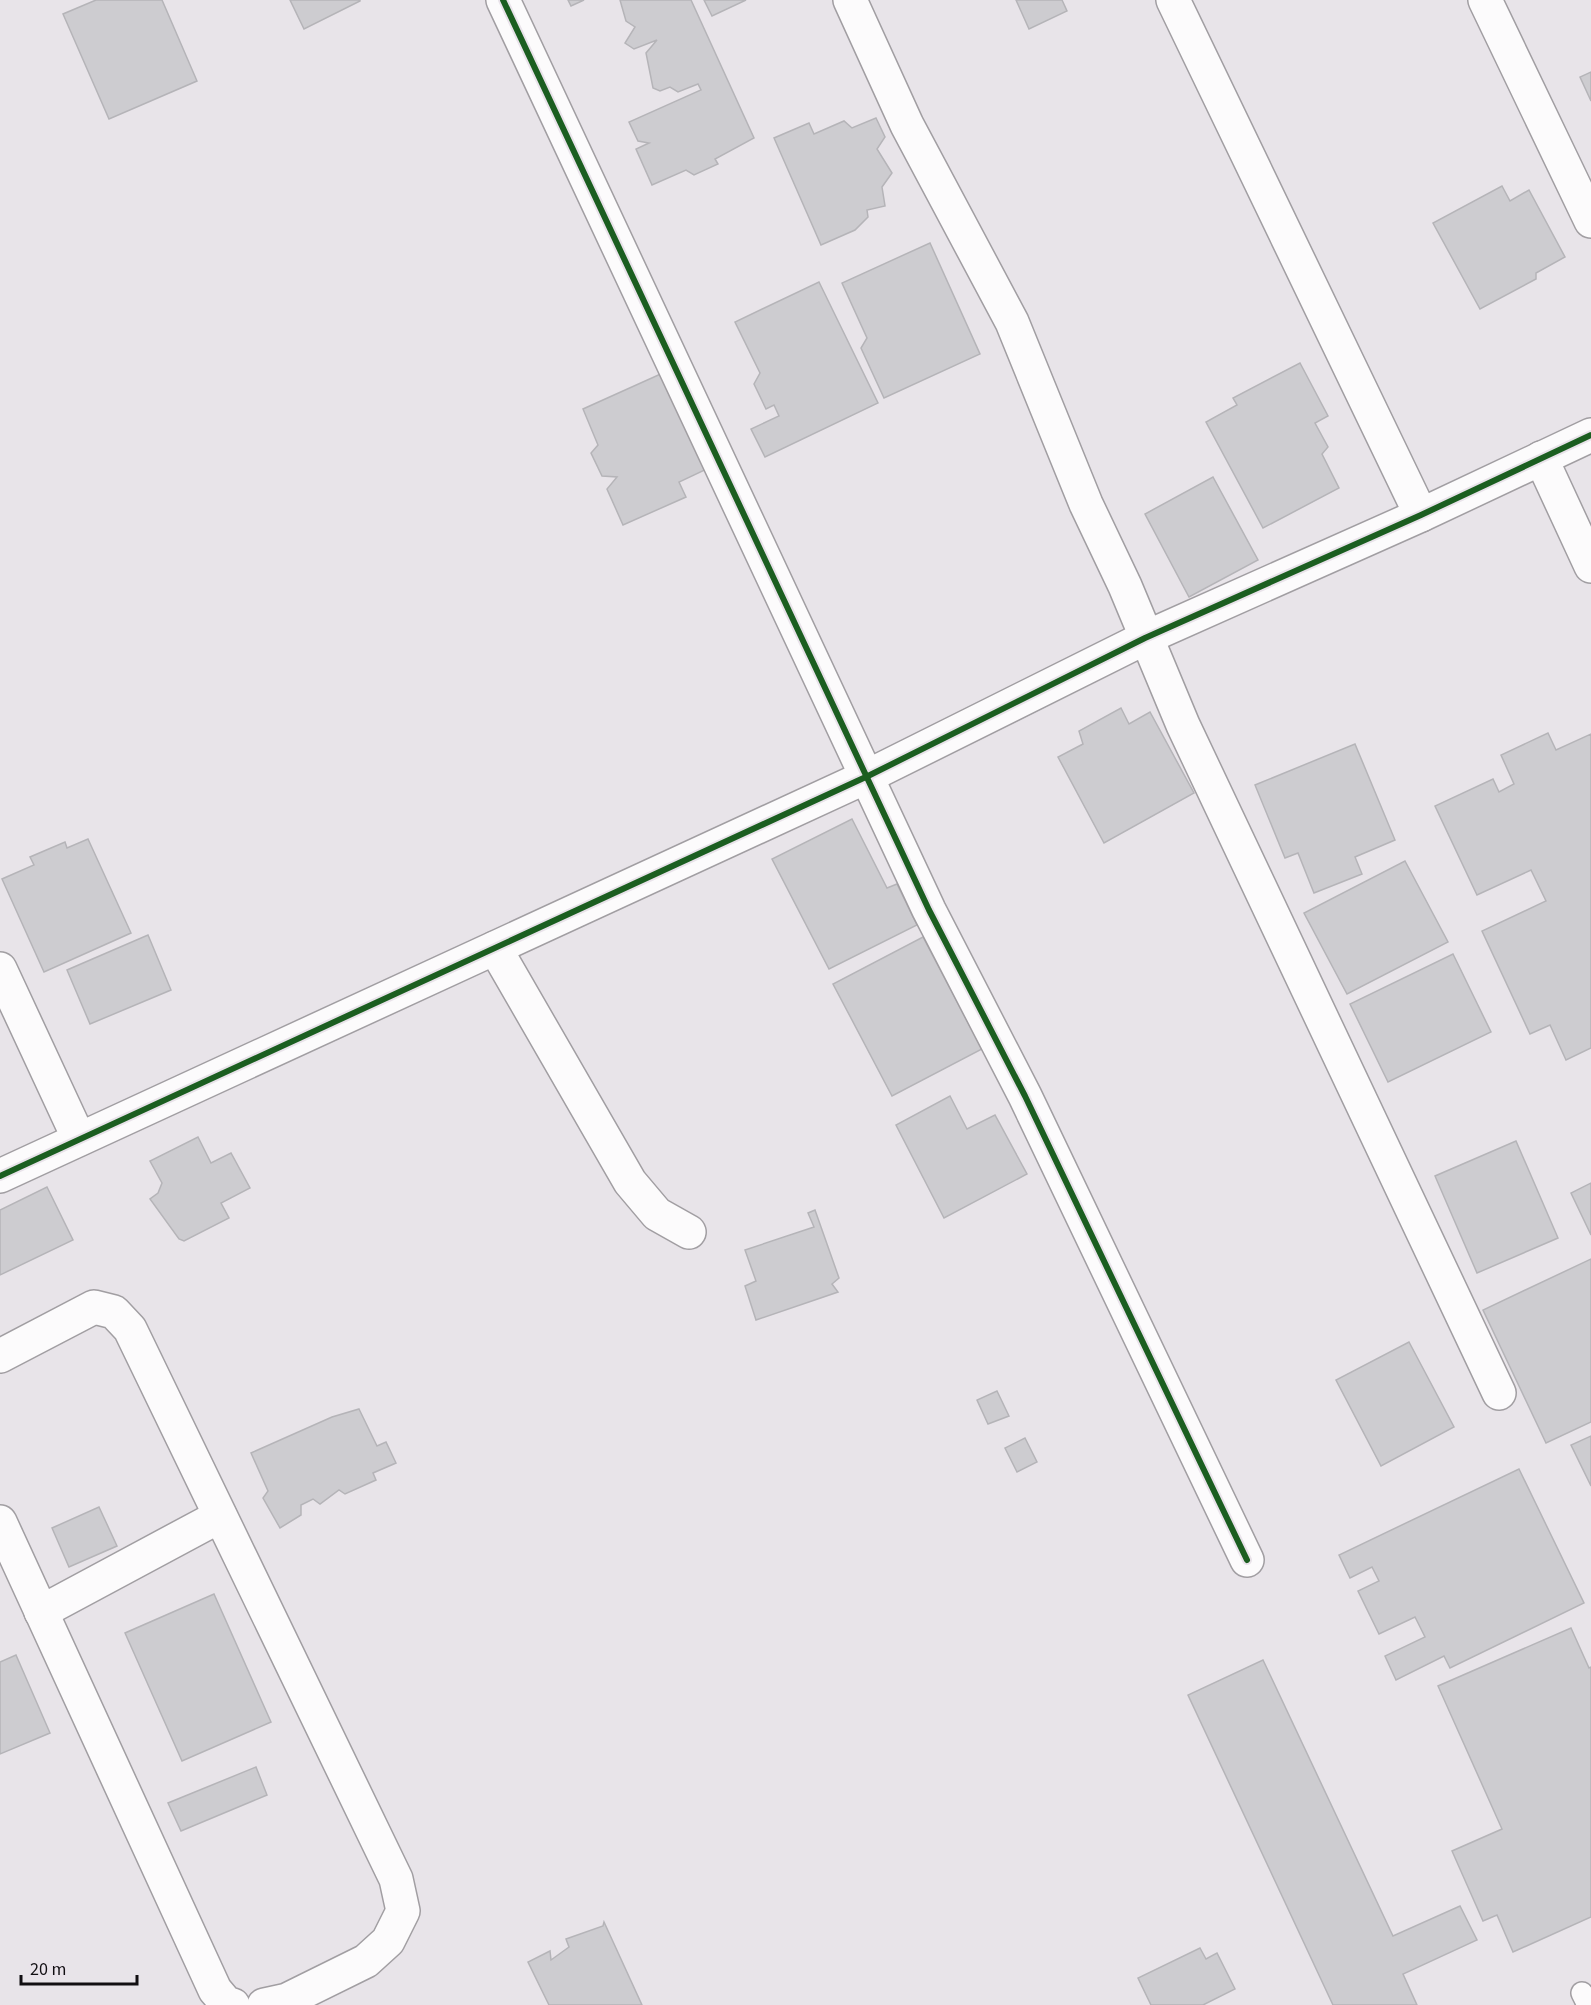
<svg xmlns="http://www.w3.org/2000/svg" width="1591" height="2005" font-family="'Source Sans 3',sans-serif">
  <rect width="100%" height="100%" fill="#e8e4e9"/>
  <!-- building -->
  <g fill="#cdccd0" stroke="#b5b4b8" stroke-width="1.5">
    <polygon points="96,0 162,0 197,81 109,119 63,14"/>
    <polygon points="290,0 360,0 360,1 304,29"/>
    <polygon points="568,0 584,0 571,6"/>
    <polygon points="620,0 691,0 754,138 715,159 718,164 694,175 686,170 652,185 636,149 649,143 638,141 629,122 701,90 698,84 678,92 670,87 660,91 653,88 646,53 657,40 634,49 625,43 635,27 626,21"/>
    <polygon points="704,0 746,0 712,16"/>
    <polygon points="1016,0 1062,0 1067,11 1029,29"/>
    <polygon points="1591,72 1591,101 1580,77"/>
    <polygon points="876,118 885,137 877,149 892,173 882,187 885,206 867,210 868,217 855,230 821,245 774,138 809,123 814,134 844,121 852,128"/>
    <polygon points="1502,186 1510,201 1529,190 1565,257 1536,273 1536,279 1480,309 1433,223"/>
    <polygon points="930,243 980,354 884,398 861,348 867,338 842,283"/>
    <polygon points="819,282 878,403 765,457 751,429 779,416 774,405 766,409 754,384 760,373 735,322"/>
    <polygon points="1300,363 1328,416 1315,423 1328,447 1322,454 1339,488 1263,528 1206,422 1237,405 1233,398"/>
    <polygon points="665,372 709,468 679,482 686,497 623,525 607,489 617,477 602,476 591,453 598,445 583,409"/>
    <polygon points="1213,477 1258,560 1189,597 1145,514"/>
    <polygon points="1121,708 1129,724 1150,712 1194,793 1104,843 1058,757 1083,744 1079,731"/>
    <polygon points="1548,733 1556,750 1591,734 1591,1048 1566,1060 1550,1025 1530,1034 1482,931 1546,901 1531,870 1477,895 1435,806 1493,779 1499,792 1514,784 1501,755"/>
    <polygon points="1355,744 1395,840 1355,857 1362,874 1314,893 1298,853 1285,858 1255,785"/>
    <polygon points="852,819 887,888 897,884 917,925 829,969 772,859"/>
    <polygon points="88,839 131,933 44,972 2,879 34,865 30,857 65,842 67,848"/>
    <polygon points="1405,861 1448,942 1347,994 1304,913"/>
    <polygon points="148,935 171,990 90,1024 67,970"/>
    <polygon points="923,937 982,1049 892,1096 833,984"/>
    <polygon points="1453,954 1491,1032 1388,1082 1350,1004"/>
    <polygon points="950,1096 967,1129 995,1115 1027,1174 944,1218 896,1125"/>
    <polygon points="198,1137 211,1163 231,1153 250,1188 221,1203 229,1218 184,1241 179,1239 150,1199 158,1193 162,1183 150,1161"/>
    <polygon points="1516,1141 1558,1238 1477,1273 1435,1176"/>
    <polygon points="1591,1183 1591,1235 1571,1193"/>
    <polygon points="47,1187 73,1240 0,1275 0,1210"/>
    <polygon points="815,1210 839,1278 832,1284 838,1292 756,1320 745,1286 756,1281 745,1250 814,1227 808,1213"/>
    <polygon points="1591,1259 1591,1422 1546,1443 1483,1310"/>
    <polygon points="1409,1342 1454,1427 1381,1466 1336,1380"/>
    <polygon points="997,1391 1009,1416 988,1424 977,1400"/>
    <polygon points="359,1409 377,1446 386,1442 396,1463 373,1473 376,1480 345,1494 339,1490 320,1504 313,1499 301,1505 301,1515 280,1528 263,1498 268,1491 251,1453 332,1417"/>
    <polygon points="1591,1436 1591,1486 1571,1445"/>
    <polygon points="1025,1438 1037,1462 1017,1472 1005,1448"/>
    <polygon points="1519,1469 1584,1603 1450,1668 1444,1656 1396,1680 1385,1656 1425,1637 1415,1617 1379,1634 1358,1591 1379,1581 1372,1567 1350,1578 1339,1555"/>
    <polygon points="99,1507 117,1546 69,1567 52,1528"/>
    <polygon points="214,1594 271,1722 182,1761 125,1633"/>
    <polygon points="1571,1628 1589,1668 1591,1667 1591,1917 1513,1952 1497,1915 1483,1921 1452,1851 1502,1829 1438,1686"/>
    <polygon points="16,1655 50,1733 0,1754 0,1662"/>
    <polygon points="1263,1660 1393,1936 1460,1906 1477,1940 1403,1974 1417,2005 1333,2005 1188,1695"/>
    <polygon points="256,1767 267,1795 181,1831 168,1803"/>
    <polygon points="604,1922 642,2005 549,2005 528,1962 550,1951 551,1960 569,1947 566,1939 603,1926"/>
    <polygon points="1200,1948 1206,1959 1217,1953 1235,1989 1203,2005 1151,2005 1138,1978"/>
  </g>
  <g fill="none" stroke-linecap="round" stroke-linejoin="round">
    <!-- lane casing -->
    <g stroke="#a19ea2" stroke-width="24">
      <polyline id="lane" points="1582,1993 1588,2005"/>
    </g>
    <!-- street casing -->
    <g stroke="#a19ea2" stroke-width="36">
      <g id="street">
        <polyline points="503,0 929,910 1025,1096 1247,1560"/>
        <polyline points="850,0 907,125 1012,322 1086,504 1125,586 1183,725 1499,1393"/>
        <polyline points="1173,0 1421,515"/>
        <polyline points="1485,0 1591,221"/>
        <polyline points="1541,458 1591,566"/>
        <polyline points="495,948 630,1182 657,1214 689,1232"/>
        <polyline points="0,969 79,1139"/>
        <polyline points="0,1176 868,776 1145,638 1421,515 1591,435"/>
        <polyline points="0,1356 94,1307 114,1312 130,1329 396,1879 403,1911 388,1941 366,1961 287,2000 264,2005"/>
        <polyline points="0,1522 215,1990 226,2003 233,2005"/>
        <polyline points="41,1612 220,1516"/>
      </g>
    </g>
    <!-- lane -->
    <use href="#lane" stroke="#fcfbfc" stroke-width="21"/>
    <!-- street -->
    <use href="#street" stroke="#fcfbfc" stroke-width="33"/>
    <!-- cycleway casing -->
    <g stroke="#e9e3ea" stroke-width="10">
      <g id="cycleway">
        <polyline points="503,0 929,910 1025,1096 1247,1560"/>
        <polyline points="0,1176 868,776 1145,638 1421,515 1591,435"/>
      </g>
    </g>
    <!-- cycleway -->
    <use href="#cycleway" stroke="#1b5e20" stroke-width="6"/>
  </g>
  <!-- scale -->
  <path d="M21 1975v9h116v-9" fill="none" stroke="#110f12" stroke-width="3"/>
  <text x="30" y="1975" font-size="18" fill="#110f12" stroke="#e9e3ea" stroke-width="4.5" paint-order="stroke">20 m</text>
</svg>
